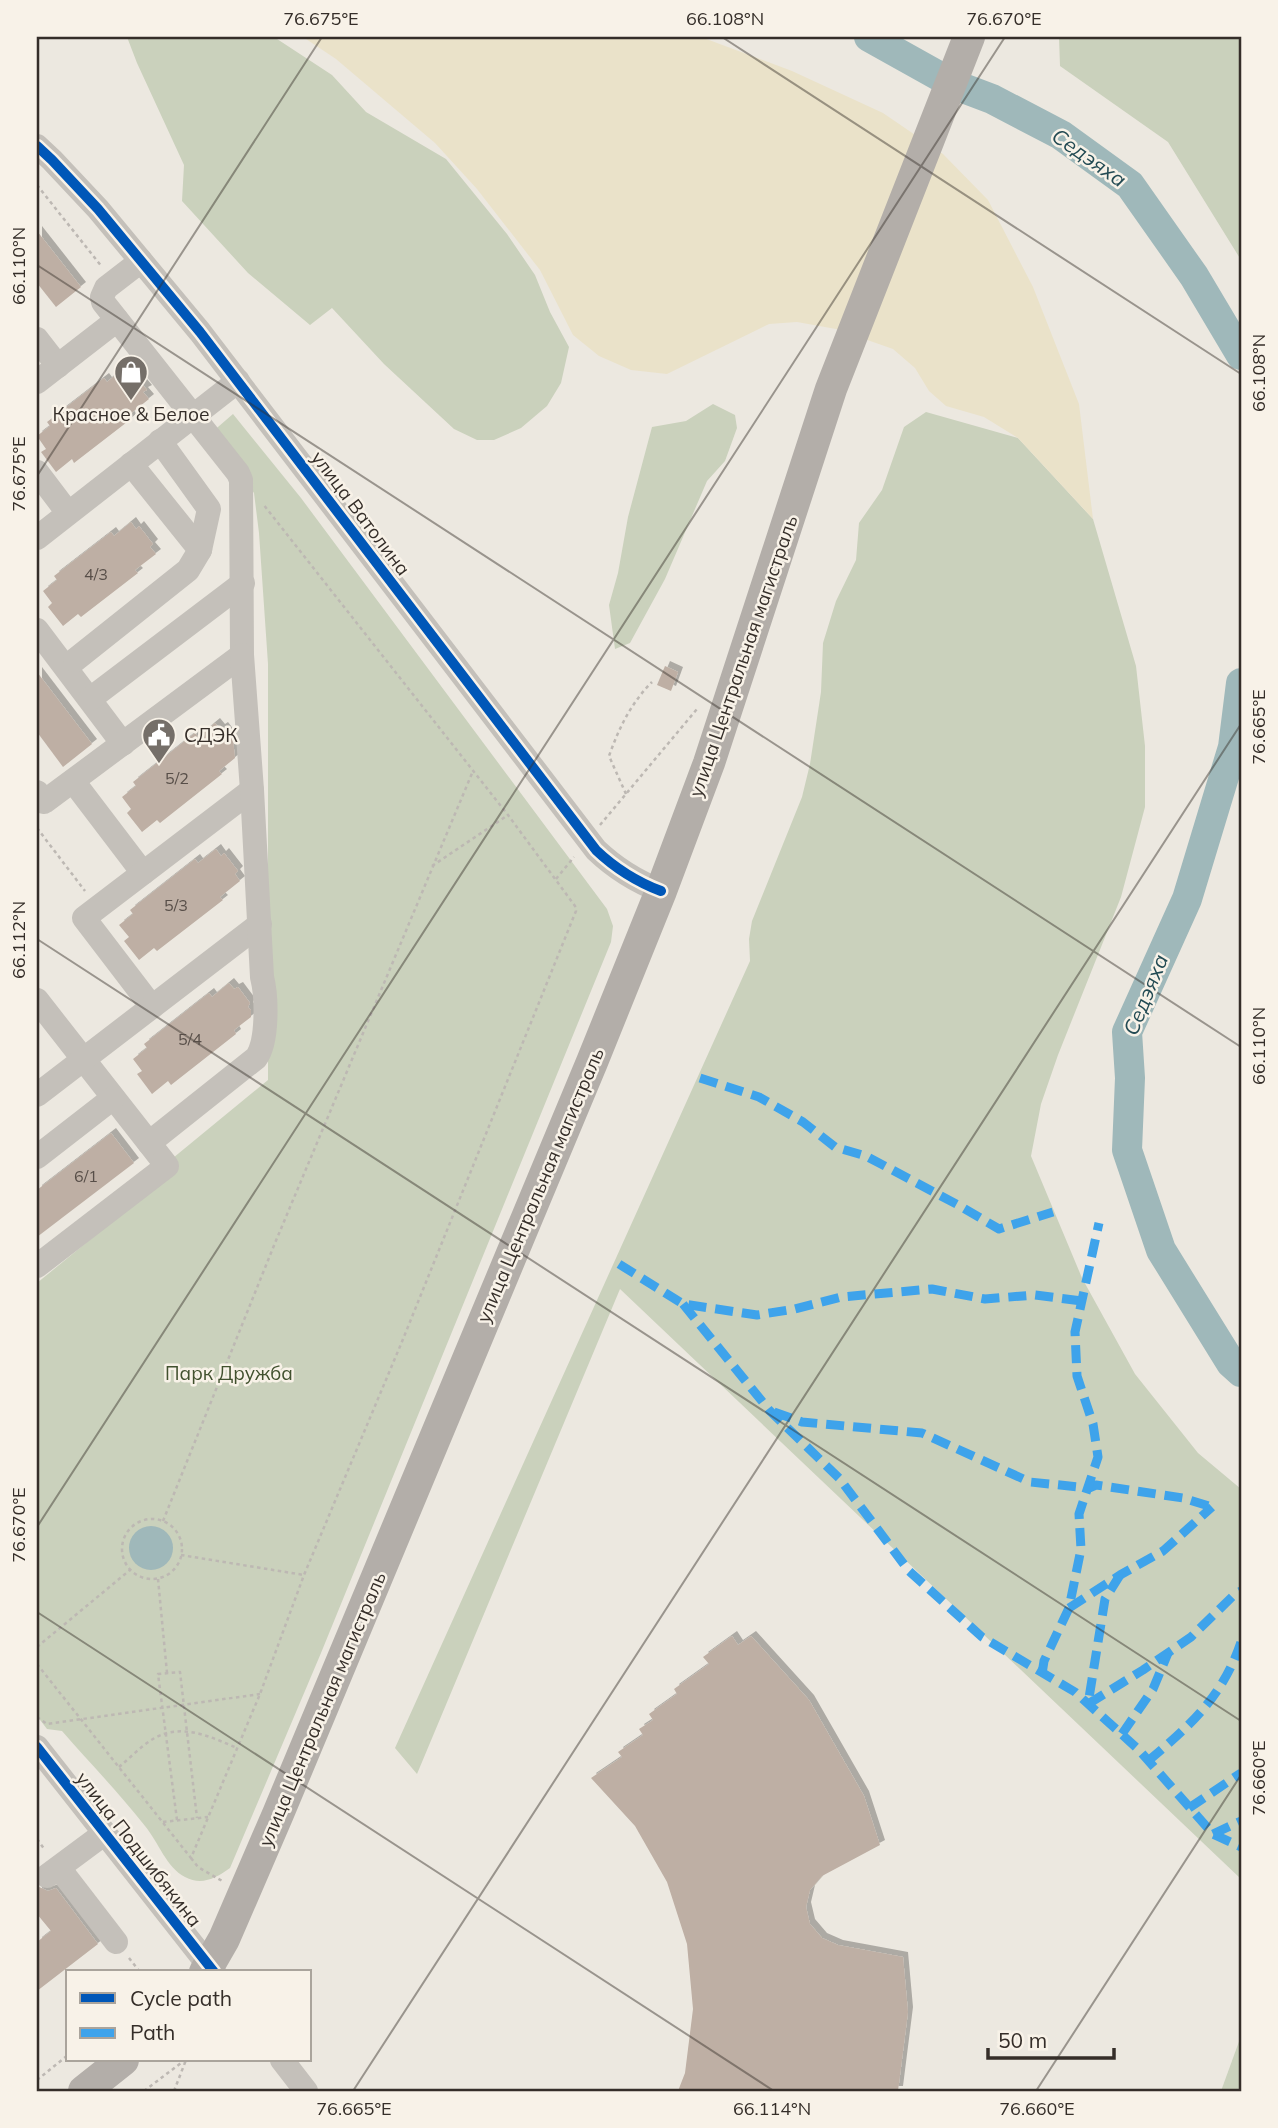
<svg xmlns="http://www.w3.org/2000/svg" width="1278" height="2128" font-family="Mulish,sans-serif">
  <defs>
    <filter id="shadow"><feDropShadow dx="5" dy="-5" stdDeviation="0" flood-color="#0004"/></filter>
  </defs>
  <rect width="100%" height="100%" fill="#ece8e0"/>
  <!-- green -->
  <g fill="#cad1bc">
    <polygon points="127,37 274,37 332,75 366,112 446,159 507,234 535,275 550,312 569,347 561,383 547,406 521,428 494,440 477,440 454,429 384,364 332,308 310,325 248,273 182,201 184,165 137,63"/>
    <polygon points="1059,37 1241,37 1241,260 1168,142 1060,66"/>
    <polygon points="713,404 735,415 737,428 725,461 707,481 665,579 630,643 615,649 609,605 618,573 628,517 652,427 686,421"/>
    <polygon points="926,412 1018,438 1093,519 1136,666 1145,746 1145,807 1121,897 1058,1055 1041,1104 1031,1156 1082,1278 1135,1374 1198,1453 1241,1489 1241,1879 620,1289 417,1774 395,1748 750,961 749,939 752,921 802,797 810,764 821,692 823,643 836,601 856,560 859,523 882,490 904,427"/>
    <path d="M233 414 301 498 607 909 613 926 611 942 321 1653 230 1868C216 1878 202 1886 185 1877 166 1867 159 1843 145 1826 119 1793 90 1763 62 1731L47 1729 37 1716V1283L179 1167 173 1158 268 1080V664L259 533 254 493 211 433Z"/>
    <polygon points="1241,2036 1241,2091 1221,2091"/>
  </g>
  <!-- sand -->
  <polygon fill="#eae2c9" points="303,37 701,37 792,71 883,113 943,154 988,200 1033,287 1079,404 1093,519 1018,438 984,417 946,406 929,391 915,368 893,349 836,329 797,322 769,324 667,374 631,370 599,356 573,335 540,270 477,189 435,143 336,59"/>
  <!-- water -->
  <circle fill="#9fb8ba" cx="151" cy="1548" r="22"/>
  <g fill="none" stroke-linecap="round" stroke-linejoin="round">
    <!-- river -->
    <g stroke="#9fb8ba" stroke-width="30">
      <polyline points="869,37 955,85 992,99 1061,135 1130,185 1194,276 1241,355"/>
      <polyline points="1241,683 1233,747 1187,899 1127,1032 1130,1078 1127,1150 1161,1250 1231,1363 1241,1372"/>
    </g>
  </g>
  <!-- building -->
  <g fill="#beafa4" filter="url(#shadow)">
    <polygon points="37,231 81,287 56,307 37,283"/>
    <polygon points="124,368 129,374 132,372 147,390 143,392 149,399 129,415 131,419 74,463 72,459 56,472 41,452 46,449 37,436 50,426 47,422 104,378 107,382"/>
    <polygon points="131,522 136,529 139,526 153,544 150,547 156,554 135,570 138,573 81,617 78,614 63,626 48,607 52,603 43,591 57,580 54,576 111,532 114,536"/>
    <polygon points="665,666 678,672 671,691 657,685"/>
    <polygon points="37,672 92,744 63,767 37,732"/>
    <polygon points="215,723 220,729 223,727 233,740 235,758 219,771 222,774 160,823 157,820 142,832 127,813 131,809 122,797 136,786 133,782 195,733 198,737"/>
    <polygon points="216,849 221,856 224,853 238,871 235,874 240,881 220,897 223,900 157,951 154,948 139,960 124,941 129,937 119,925 133,914 130,910 195,859 198,863"/>
    <polygon points="229,983 234,989 238,987 250,1003 248,1007 251,1010 251,1017 234,1030 236,1034 171,1085 168,1081 152,1094 137,1074 142,1071 133,1059 147,1048 144,1044 209,993 212,997"/>
    <polygon points="111,1133 134,1163 37,1237 37,1190"/>
    <polygon points="732,1636 738,1645 751,1636 809,1700 864,1796 880,1845 822,1876 810,1890 806,1907 810,1924 822,1938 838,1945 903,1957 908,2012 898,2091 678,2091 685,2073 693,2009 687,1944 667,1882 635,1826 591,1778 622,1757 618,1752 643,1735 639,1729 653,1720 649,1714 677,1694 674,1689 709,1664 703,1657"/>
    <polygon points="37,1886 48,1891 56,1888 98,1944 37,1991 37,1942 51,1931 37,1914"/>
  </g>
  <g fill="none" stroke-linecap="round" stroke-linejoin="round">
    <!-- path -->
    <g stroke="#bdb8b3" stroke-width="2.5" stroke-dasharray="3.5 3.5" stroke-linecap="butt">
      <polyline points="37,185 102,267"/>
      <path d="M626 794 609 756C619 728 631 703 652 682"/>
      <polyline points="600,825 697,709"/>
      <polyline points="37,828 85,891"/>
      <polyline points="432,866 508,815"/>
      <polyline points="556,879 574,857"/>
      <circle cx="152" cy="1549" r="30"/>
      <polyline points="163,1521 275,1243 473,771"/>
      <polyline points="181,1555 304,1575"/>
      <polyline points="158,1579 167,1673"/>
      <polyline points="37,1647 130,1570"/>
      <polyline points="37,1664 191,1858 260,1694 304,1575 401,1344 576,911 575,906 508,815 263,504"/>
      <polyline points="37,1717 47,1724 260,1694"/>
      <path d="M119 1767C130 1758 141 1746 153 1739 181 1722 211 1737 237 1748"/>
      <polyline points="177,1820 158,1674 180,1672 197,1818"/>
      <polyline points="163,1822 208,1817"/>
      <polyline points="37,1839 45,1850"/>
      <polyline points="191,1858 198,1867 224,1882"/>
      <polyline points="129,1958 140,1972"/>
      <polyline points="37,2080 68,2055"/>
      <polyline points="144,2091 185,2060"/>
      <polyline points="174,2091 186,2060"/>
    </g>
    <!-- minor -->
    <g stroke="#c4c0ba" stroke-width="24">
      <path d="M37 146 52 160 98 209 200 332 596 850C616 869 635 881 661 891"/>
      <polyline points="37,339 58,366"/>
      <polyline points="37,382 117,320"/>
      <polyline points="160,441 209,509 200,550"/>
      <polyline points="37,472 68,513"/>
      <polyline points="37,538 238,381"/>
      <polyline points="37,630 123,744"/>
      <polyline points="75,660 188,570 200,550 131,464"/>
      <polyline points="90,699 243,583"/>
      <polyline points="73,781 143,873"/>
      <polyline points="37,792 44,802 242,655 241,480 238,473 103,302 102,297 106,288 141,261"/>
      <polyline points="37,1000 167,1166 37,1266"/>
      <polyline points="152,1007 84,918 252,790"/>
      <polyline points="37,1095 260,924"/>
      <path d="M149 1143 256 1058C268 1042 267 997 262 977L252 790 242 655"/>
      <polyline points="37,1157 113,1098"/>
      <polyline points="37,1747 214,1972"/>
      <polyline points="59,1868 116,1942"/>
      <polyline points="47,1876 105,1833"/>
      <polyline points="282,2060 306,2091"/>
    </g>
    <!-- major -->
    <g stroke="#b3aea9" stroke-width="32">
      <polyline points="205,1972 224,1939 278,1814 592,1062 661,891 709,763 831,389 969,37"/>
      <polyline points="84,2091 123,2060"/>
    </g>
    <!-- quiet -->
    <g stroke="#3ea3eb" stroke-width="9" stroke-dasharray="18 9" stroke-linecap="butt">
      <polyline points="700,1078 759,1097 803,1122 835,1147 866,1156 960,1206 999,1229 1053,1212"/>
      <polyline points="619,1264 683,1304 757,1315 795,1309 841,1297 932,1289 985,1299 1035,1295 1082,1301"/>
      <polyline points="683,1304 770,1411 839,1478 909,1571 982,1637 1075,1692 1138,1749 1213,1834 1241,1847"/>
      <polyline points="774,1412 802,1422 922,1433 1030,1482 1089,1488 1096,1485 1183,1498 1212,1507"/>
      <polyline points="1120,1575 1105,1599 1088,1704 1143,1670 1191,1637 1235,1594 1241,1591"/>
      <polyline points="1069,1608 1120,1575 1163,1551 1212,1507"/>
      <polyline points="1042,1674 1044,1661 1069,1608 1081,1549 1079,1514 1098,1457 1093,1424 1077,1376 1075,1332 1099,1223"/>
      <polyline points="1122,1734 1153,1689 1168,1653"/>
      <path d="M1148 1761C1190 1726 1223 1696 1241 1642"/>
      <polyline points="1189,1808 1241,1773"/>
      <polyline points="1213,1834 1241,1821"/>
    </g>
    <!-- cycleway casing -->
    <g stroke="#f8f2e8" stroke-width="15">
      <g id="cycleway">
        <path d="M37 146 52 160 98 209 200 332 596 850C616 869 635 881 661 891"/>
        <polyline points="37,1747 214,1972"/>
      </g>
    </g>
    <!-- cycleway -->
    <use href="#cycleway" stroke="#0057b8" stroke-width="10"/>
  </g>
  <!-- ticks -->
  <path fill="none" stroke="#352e29" stroke-width="2" stroke-opacity="0.45" d="M722 37 1241 374M37 265 1241 1047M37 476 322 37M37 939 1241 1721M37 1527 1005 37M37 1612 774 2091M353 2091 1241 724M1036 2091 1241 1775"/>
  <!-- icons -->
  <defs>
    <g id="shop-pin" transform="scale(1.75)"><path d="M0 17L-7.5 6A9.5 9.5 0 1 1 7.5 6Z" fill="#756f69" stroke="#f8f2e8"/><path d="M-5-2.5h2.3a2.7 3.5 0 0 1 5.4 0H5L5.5 6h-11ZM-1.5-2.5h3a1.5 2.3 0 0 0-3 0Z" fill="#fff"/></g>
    <g id="civic-pin" transform="scale(1.75)"><path d="M0 17L-7.5 6A9.5 9.5 0 1 1 7.5 6Z" fill="#756f69" stroke="#f8f2e8"/><path d="M-.6-6.5H3V-4.5H.6V-3L4-1V1h2V6H-6V1h2V-1L-.6-3ZM-1.2 2.5V6h2.4V2.5Z" fill="#fff"/></g>
  </defs>
  <g fill-rule="evenodd">
    <use href="#shop-pin" x="131" y="372"/>
    <use href="#civic-pin" x="159" y="735"/>
  </g>
  <g text-anchor="middle" stroke-width="5" stroke-linejoin="round" paint-order="stroke">
    <!-- number labels -->
    <g font-size="16" fill="#574e48">
      <text x="96" y="580">4/3</text>
      <text x="177" y="784">5/2</text>
      <text x="176" y="911">5/3</text>
      <text x="190" y="1045">5/4</text>
      <text x="86" y="1182">6/1</text>
    </g>
    <!-- poi labels -->
    <g font-size="19" fill="#352e29" stroke="#f8f2e8">
      <text x="131" y="421">Красное &amp; Белое</text>
      <text x="184" y="742" text-anchor="start">СДЭК</text>
    </g>
    <!-- street labels -->
    <g font-size="19" fill="#352e29" stroke="#f8f2e8">
      <text transform="translate(361 513) rotate(53)" y="7">улица Ватолина</text>
      <text transform="translate(743 656) rotate(-71)" y="7">улица Центральная магистраль</text>
      <text transform="translate(540 1185) rotate(-67)" y="7">улица Центральная магистраль</text>
      <text transform="translate(322 1709) rotate(-67)" y="7">улица Центральная магистраль</text>
      <text transform="translate(139 1849) rotate(52)" y="7">улица Подшибякина</text>
    </g>
    <!-- park labels -->
    <g font-size="19" fill="#41512e" stroke="#f8f2e8">
      <text x="229" y="1380">Парк Дружба</text>
    </g>
    <!-- water labels -->
    <g font-size="21" font-style="italic" fill="#224a53" stroke="#f8f2e8">
      <text transform="translate(1089 158) rotate(35)" y="7">Седэяха</text>
      <text transform="translate(1146 995) rotate(-68)" y="7">Седэяха</text>
    </g>
  </g>
  <!-- border -->
  <rect width="1278" height="2128" fill="none" stroke="#f8f2e8" stroke-width="77"/>
  <!-- legend -->
  <rect x="66" y="1970" width="245" height="91" fill="#f8f2e8" stroke="#aaa49c" stroke-width="2"/>
  <rect x="80" y="1993" width="35" height="10" fill="#0057b8" stroke="#aaa49c" stroke-width="2"/>
  <text x="130" y="2006" font-size="21" fill="#352e29">Cycle path</text>
  <rect x="80" y="2028" width="35" height="10" fill="#3ea3eb" stroke="#aaa49c" stroke-width="2"/>
  <text x="130" y="2040" font-size="21" fill="#352e29">Path</text>
  <!-- scale -->
  <path d="M988 2048v10h126v-10" fill="none" stroke="#352e29" stroke-width="3.5"/>
  <text x="998" y="2048" font-size="21" fill="#352e29" stroke="#f8f2e8" stroke-width="5" paint-order="stroke">50 m</text>
  <rect x="38" y="38" width="1202" height="2052" fill="none" stroke="#352e29" stroke-width="2.5"/>
  <g font-size="18" text-anchor="middle" fill="#352e29">
    <text x="321" y="25">76.675°E</text>
    <text x="725" y="25">66.108°N</text>
    <text x="1004" y="25">76.670°E</text>
    <text transform="translate(19 266) rotate(-90)" y="6">66.110°N</text>
    <text transform="translate(1259 373) rotate(-90)" y="6">66.108°N</text>
    <text transform="translate(19 474) rotate(-90)" y="6">76.675°E</text>
    <text transform="translate(1259 727) rotate(-90)" y="6">76.665°E</text>
    <text transform="translate(19 940) rotate(-90)" y="6">66.112°N</text>
    <text transform="translate(1259 1046) rotate(-90)" y="6">66.110°N</text>
    <text transform="translate(19 1525) rotate(-90)" y="6">76.670°E</text>
    <text transform="translate(1259 1778) rotate(-90)" y="6">76.660°E</text>
    <text x="354" y="2115">76.665°E</text>
    <text x="772" y="2115">66.114°N</text>
    <text x="1037" y="2115">76.660°E</text>
  </g>
</svg>
